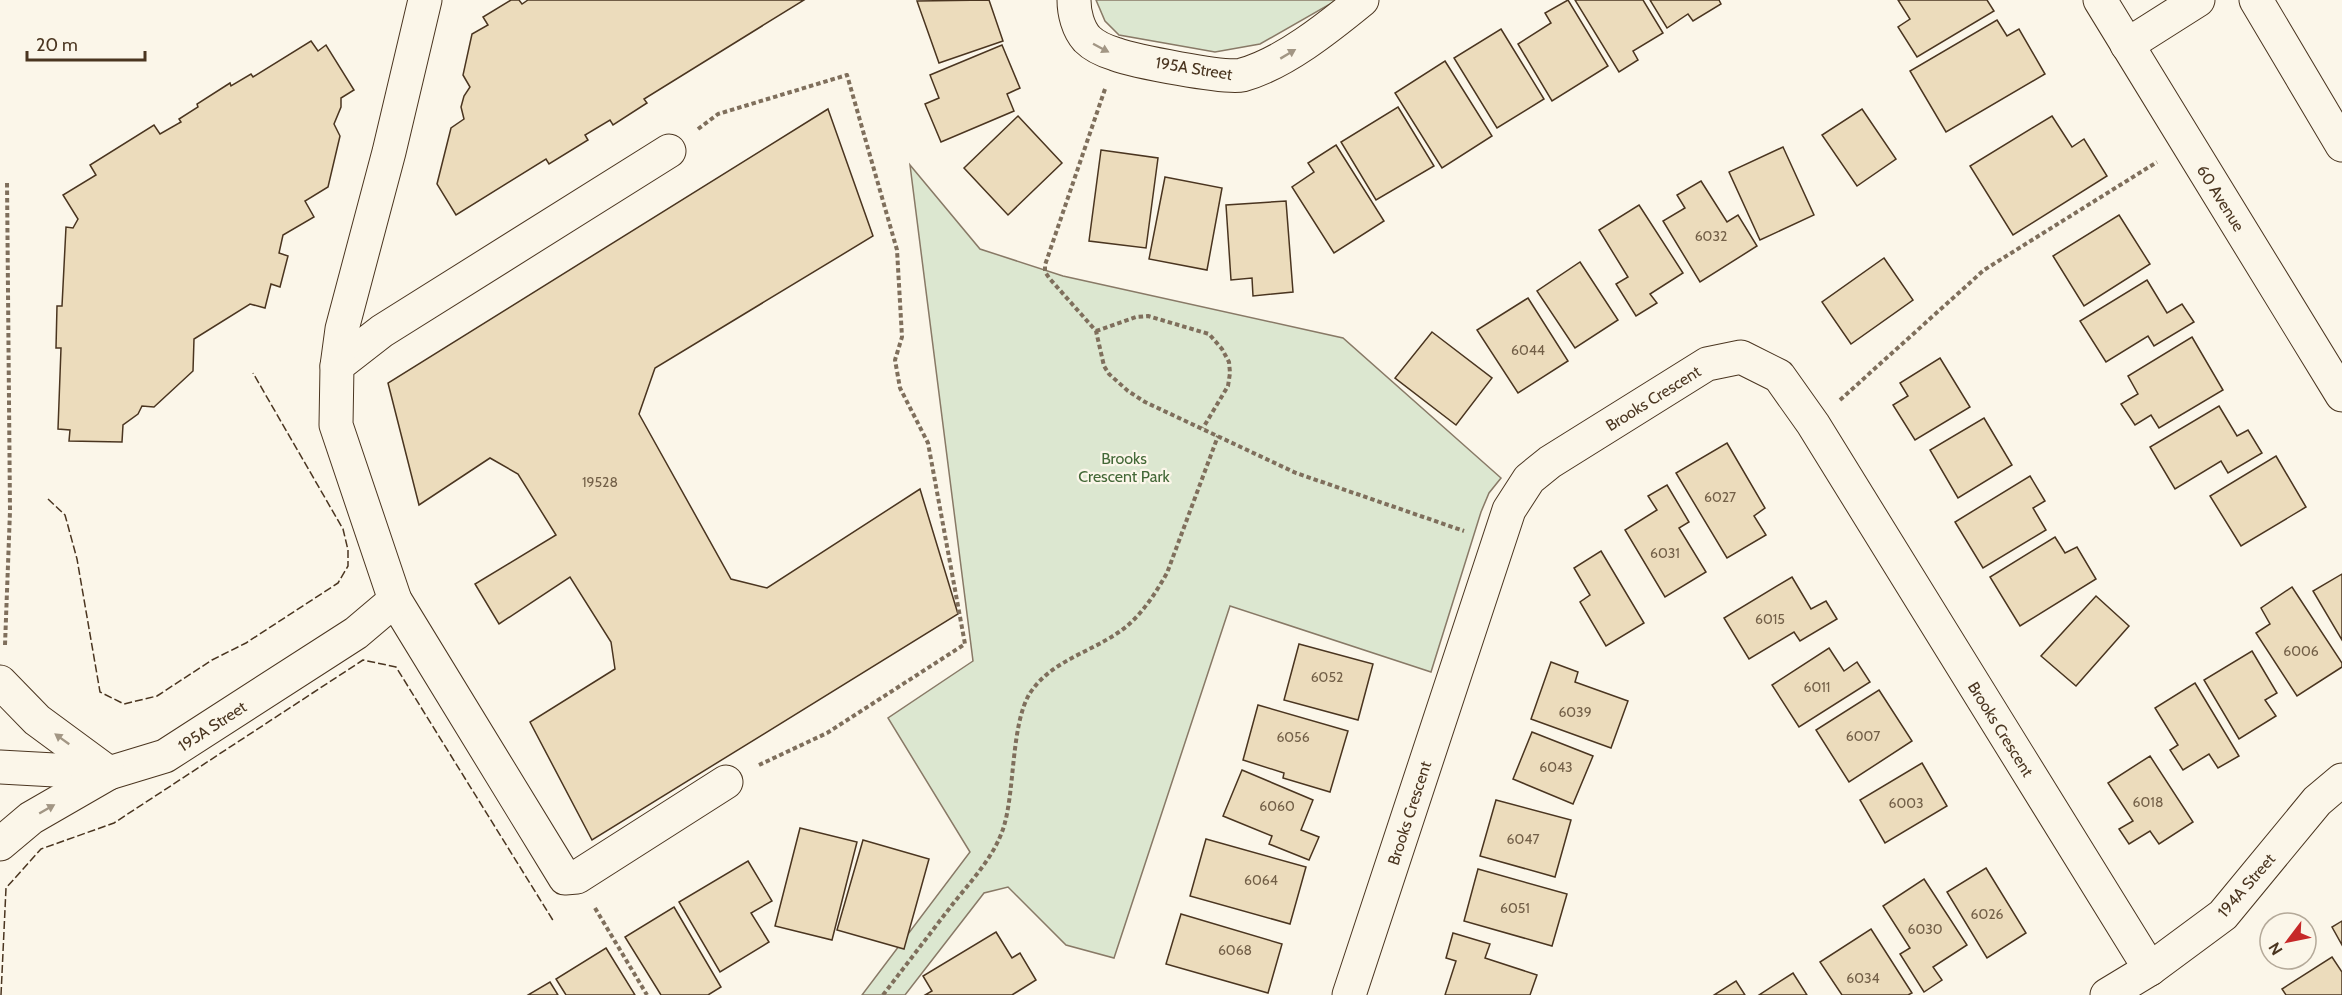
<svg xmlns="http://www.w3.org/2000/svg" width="2342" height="995" font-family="Cabin,sans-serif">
  <rect width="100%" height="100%" fill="#fbf6e9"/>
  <!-- green -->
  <g fill="#dce7d0" stroke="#887966" stroke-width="1.5">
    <polygon points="1096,0 1337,0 1260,44 1215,52 1119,35 1105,21"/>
    <polygon points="910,165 980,249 1063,276 1343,338 1501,478 1489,493 1481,512 1431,672 1230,606 1114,958 1066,945 1008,887 984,893 905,995 862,995 970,852 888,718 973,661"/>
  </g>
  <!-- building -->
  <g fill="#ecdcbc" stroke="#4a3520" stroke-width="1.5">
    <polygon points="511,0 519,0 522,4 528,0 804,0 644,99 647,103 613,125 610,120 585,135 588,140 549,164 546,159 456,215 437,184 451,128 464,119 461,107 464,96 470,87 463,75 472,34 488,25 483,17"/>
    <polygon points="989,0 1003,41 939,63 917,1"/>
    <polygon points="1568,0 1608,66 1552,101 1518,44 1551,23 1545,13"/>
    <polygon points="1575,0 1643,0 1663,33 1633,51 1638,60 1619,72"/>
    <polygon points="1650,0 1719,0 1721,4 1693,21 1688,14 1667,28"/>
    <polygon points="1898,0 1987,0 1994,11 1917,57 1898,27 1910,19"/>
    <polygon points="1997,20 2007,36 2019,29 2045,74 1946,132 1910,71"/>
    <polygon points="1501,29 1544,99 1497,128 1454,58"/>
    <polygon points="311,41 318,51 326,45 354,90 341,98 341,107 334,124 340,136 328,187 305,201 314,217 283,235 279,253 288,256 280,287 271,284 265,308 250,304 194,339 193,371 154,407 142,406 138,414 123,425 122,442 69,441 70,430 58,429 61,348 56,348 57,306 62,306 66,227 73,228 78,219 63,195 96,175 90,165 154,125 160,134 181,122 179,119 198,107 197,104 230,83 231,86 251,74 253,77"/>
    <polygon points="1002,45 1020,88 1007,94 1014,111 941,142 925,104 939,98 930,75"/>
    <polygon points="1445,61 1492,136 1442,168 1395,93"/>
    <polygon points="1398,107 1434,166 1376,200 1341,142"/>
    <polygon points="828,109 873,236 655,368 639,414 731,579 767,588 920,489 958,614 592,840 530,722 615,669 611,642 570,577 499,624 475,584 556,535 518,474 490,458 419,505 388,383"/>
    <polygon points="1862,109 1896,159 1857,186 1822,135"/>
    <polygon points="1018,116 1062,163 1008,215 964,168"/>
    <polygon points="2052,116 2072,147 2084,139 2107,176 2013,235 1970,166"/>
    <polygon points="1336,145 1384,221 1334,253 1292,187 1314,172 1308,163"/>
    <polygon points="1783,147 1814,215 1760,240 1729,172"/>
    <polygon points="1101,150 1158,158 1146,248 1089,241"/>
    <polygon points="1165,177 1222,188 1207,270 1149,259"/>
    <polygon points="1701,181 1727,222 1738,215 1757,246 1700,282 1663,221 1685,208 1677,195"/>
    <polygon points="1286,201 1293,292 1253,296 1252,278 1231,280 1226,205"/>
    <polygon points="1639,205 1683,273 1650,294 1657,303 1636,316 1616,284 1628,277 1599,230"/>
    <polygon points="2119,215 2150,264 2084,306 2053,256"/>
    <polygon points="1884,258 1913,300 1851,344 1822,302"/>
    <polygon points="1580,262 1618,320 1575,348 1537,291"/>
    <polygon points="2147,280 2167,313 2182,304 2194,322 2154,346 2148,336 2106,362 2080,321"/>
    <polygon points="1528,298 1568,361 1518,393 1477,330"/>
    <polygon points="1432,332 1492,378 1456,425 1395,378"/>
    <polygon points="2192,337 2223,390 2159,428 2151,415 2135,425 2121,404 2138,394 2128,376"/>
    <polygon points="1940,358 1970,407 1915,440 1893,405 1908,396 1900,383"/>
    <polygon points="2219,406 2237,436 2248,430 2262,453 2228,473 2221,461 2175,489 2150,447"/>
    <polygon points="1984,418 2012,465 1958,498 1930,450"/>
    <polygon points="1727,443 1765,508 1754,516 1766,535 1727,558 1676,473"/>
    <polygon points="2276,456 2306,507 2241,546 2210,496"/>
    <polygon points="2030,476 2045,501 2033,508 2046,530 1983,568 1955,522"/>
    <polygon points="1667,485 1689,522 1679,528 1706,572 1665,597 1625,530 1657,510 1648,496"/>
    <polygon points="2055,537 2065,553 2077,547 2096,579 2020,626 1990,577"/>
    <polygon points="1601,551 1644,623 1606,646 1580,602 1590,595 1574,568"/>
    <polygon points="2342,574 2342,640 2313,591"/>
    <polygon points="1792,577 1811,609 1826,601 1837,619 1800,641 1794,632 1749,659 1724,618"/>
    <polygon points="2292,587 2342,663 2342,667 2297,696 2256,633 2270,624 2261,608"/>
    <polygon points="2096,596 2129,626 2076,686 2041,656"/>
    <polygon points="1299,644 1373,664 1358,720 1284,700"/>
    <polygon points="1829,648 1844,671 1857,662 1870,682 1799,727 1772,685"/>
    <polygon points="2252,651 2277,693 2265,700 2276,716 2239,739 2204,680"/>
    <polygon points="1551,662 1578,672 1575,682 1628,701 1611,748 1531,719"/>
    <polygon points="2195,683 2239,756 2218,768 2209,754 2183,770 2170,750 2178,745 2155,708"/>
    <polygon points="1879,690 1912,741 1849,782 1816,730"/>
    <polygon points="1258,705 1348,731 1330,792 1283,778 1284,773 1243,760"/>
    <polygon points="1532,732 1593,756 1573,804 1513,779"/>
    <polygon points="2150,756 2193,822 2159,844 2150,831 2129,844 2119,829 2133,821 2108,783"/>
    <polygon points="1922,763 1947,806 1885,843 1860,800"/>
    <polygon points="1242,770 1313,800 1301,830 1319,837 1309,860 1269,844 1272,836 1223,816"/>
    <polygon points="1496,800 1571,820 1555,877 1480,856"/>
    <polygon points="800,828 857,842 832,940 775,926"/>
    <polygon points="1206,839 1306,867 1290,924 1190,896"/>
    <polygon points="863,840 929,859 904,949 837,930"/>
    <polygon points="748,861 772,901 751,913 769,942 720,972 679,902"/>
    <polygon points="1986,868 2026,933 1987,958 1947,892"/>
    <polygon points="1478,869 1567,894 1552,946 1464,921"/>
    <polygon points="1924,879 1967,945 1933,967 1942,980 1924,992 1900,954 1910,948 1883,906"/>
    <polygon points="674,907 721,987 708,995 661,995 625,937"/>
    <polygon points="1181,914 1282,944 1268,993 1166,964"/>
    <polygon points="2342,921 2342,945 2332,927"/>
    <polygon points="1871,929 1912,993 1908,995 1842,995 1820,962"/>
    <polygon points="996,932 1012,958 1020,953 1036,980 1012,995 925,995 932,991 923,976"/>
    <polygon points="1453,933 1490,944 1485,958 1537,975 1530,995 1445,995 1456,961 1446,958"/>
    <polygon points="606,948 635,995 566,995 556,979"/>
    <polygon points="2332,957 2342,972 2342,995 2286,995 2282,989"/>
    <polygon points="1793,973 1807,995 1759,995"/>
    <polygon points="1736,981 1745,995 1714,995"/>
    <polygon points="550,982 558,995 528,995"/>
  </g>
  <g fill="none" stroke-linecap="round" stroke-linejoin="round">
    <!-- minor casing -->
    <g stroke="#4a3520" stroke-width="35">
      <g id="minor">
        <path d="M1074 0C1074 13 1078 29 1087 39 1094 46 1105 51 1115 54 1134 61 1225 79 1242 75 1283 64 1329 27 1362 0"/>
        <polyline points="2100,0 2342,395"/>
        <polyline points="2256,0 2342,145"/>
        <polyline points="2127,45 2198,0"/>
        <polyline points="669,151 382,331 337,366 336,425 395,600 565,878 577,877 726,782"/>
        <polyline points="337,366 342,329 389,152 425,0"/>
        <polyline points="0,767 109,773 165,756 356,633 395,600"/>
        <polyline points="1349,995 1509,510 1529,479 1550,462 1707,364 1741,357 1779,376 1813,424 2150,969"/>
        <polyline points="2107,995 2150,969 2223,915 2317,801 2342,780"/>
      </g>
    </g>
    <!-- major casing -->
    <g stroke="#4a3520" stroke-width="35">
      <polyline id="major" points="0,682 37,720 109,773 31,818 0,844"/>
    </g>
    <!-- path -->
    <g stroke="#7f6f5c" stroke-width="4" stroke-dasharray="4.5 3" stroke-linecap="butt">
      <polyline points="1105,89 1045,265 1045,272 1050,279 1096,331 1104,366 1109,374 1128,391 1145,402 1296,473 1464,531"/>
      <polyline points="698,129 718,114 847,75 897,250 902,337 895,360 900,388 928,443 965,644 827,733 759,765"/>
      <polyline points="1096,331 1136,317 1148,316 1209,334 1222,349 1229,362 1230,373 1228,386 1203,428"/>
      <polyline points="1840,400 1984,270 2157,162"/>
      <polyline points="5,645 10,511 7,181"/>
      <polyline points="595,908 647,995"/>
      <path d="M883 995C906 965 929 935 952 905 971 881 995 856 1004 826 1015 789 1011 724 1030 693 1051 661 1089 653 1119 632 1140 618 1155 594 1167 573L1218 436"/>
    </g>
    <!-- minor -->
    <use href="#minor" stroke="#fbf6e9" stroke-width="33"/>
    <!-- major -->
    <use href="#major" stroke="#fbf6e9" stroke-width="33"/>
    <!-- fence -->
    <g stroke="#4a3520" stroke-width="1.5" stroke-dasharray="8 3" stroke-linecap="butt">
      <polyline points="48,499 65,515 77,559 100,692 124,704 157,696 212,660 246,643 338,583 348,566 348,550 343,529 253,373"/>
      <polyline points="1,995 6,888 41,849 114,823 363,660 396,667 554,922"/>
    </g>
  </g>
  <!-- one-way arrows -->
  <defs><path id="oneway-solid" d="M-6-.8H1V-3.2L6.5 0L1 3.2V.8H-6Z" transform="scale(1.5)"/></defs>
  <g fill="#a29684">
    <use href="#oneway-solid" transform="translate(1101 48) rotate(28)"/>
    <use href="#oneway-solid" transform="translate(1288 54) rotate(-31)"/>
    <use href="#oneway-solid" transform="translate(62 739) rotate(-144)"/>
    <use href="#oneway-solid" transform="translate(47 809) rotate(-30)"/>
  </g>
  <g text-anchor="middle" stroke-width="4.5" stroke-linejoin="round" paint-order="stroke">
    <!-- number labels -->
    <g font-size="14" fill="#725f47">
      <text x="1711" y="241">6032</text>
      <text x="1528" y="355">6044</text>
      <text x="600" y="487">19528</text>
      <text x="1720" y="502">6027</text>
      <text x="1665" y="558">6031</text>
      <text x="1770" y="624">6015</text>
      <text x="2301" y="656">6006</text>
      <text x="1327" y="682">6052</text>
      <text x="1817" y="692">6011</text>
      <text x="1575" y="717">6039</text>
      <text x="1863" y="741">6007</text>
      <text x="1293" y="742">6056</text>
      <text x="1556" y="772">6043</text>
      <text x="2148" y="807">6018</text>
      <text x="1906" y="808">6003</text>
      <text x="1277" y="811">6060</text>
      <text x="1523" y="844">6047</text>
      <text x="1261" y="885">6064</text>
      <text x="1515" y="913">6051</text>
      <text x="1987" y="919">6026</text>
      <text x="1925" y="934">6030</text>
      <text x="1235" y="955">6068</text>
      <text x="1863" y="983">6034</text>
    </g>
    <!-- street labels -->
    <g font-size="16" fill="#4a3520" stroke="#fbf6e9">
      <text transform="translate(1194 68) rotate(9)" y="6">195A Street</text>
      <text transform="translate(2221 198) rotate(58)" y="6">60 Avenue</text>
      <text transform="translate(1653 398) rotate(-32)" y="6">Brooks Crescent</text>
      <text transform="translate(212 726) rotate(-33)" y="6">195A Street</text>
      <text transform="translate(2001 729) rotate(58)" y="6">Brooks Crescent</text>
      <text transform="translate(1409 813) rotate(-72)" y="6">Brooks Crescent</text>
      <text transform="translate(2246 885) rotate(-49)" y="6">194A Street</text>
    </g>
    <!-- park labels -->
    <g font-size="16" fill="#436837" stroke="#fbf6e9">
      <text x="1124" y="464">Brooks<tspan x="1124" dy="18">Crescent Park</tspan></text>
    </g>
  </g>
  <!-- north arrow -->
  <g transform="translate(2288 941) rotate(238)"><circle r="28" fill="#fbf6e9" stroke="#b4a999" stroke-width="1.5"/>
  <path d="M0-4.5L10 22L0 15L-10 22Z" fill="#c62828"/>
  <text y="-9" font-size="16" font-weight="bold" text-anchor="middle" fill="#4a3520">N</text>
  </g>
  <!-- scale -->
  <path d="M27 51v9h118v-9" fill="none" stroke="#4a3520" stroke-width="3"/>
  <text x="36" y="51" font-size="18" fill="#4a3520" stroke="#fbf6e9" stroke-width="4.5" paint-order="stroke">20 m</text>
</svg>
